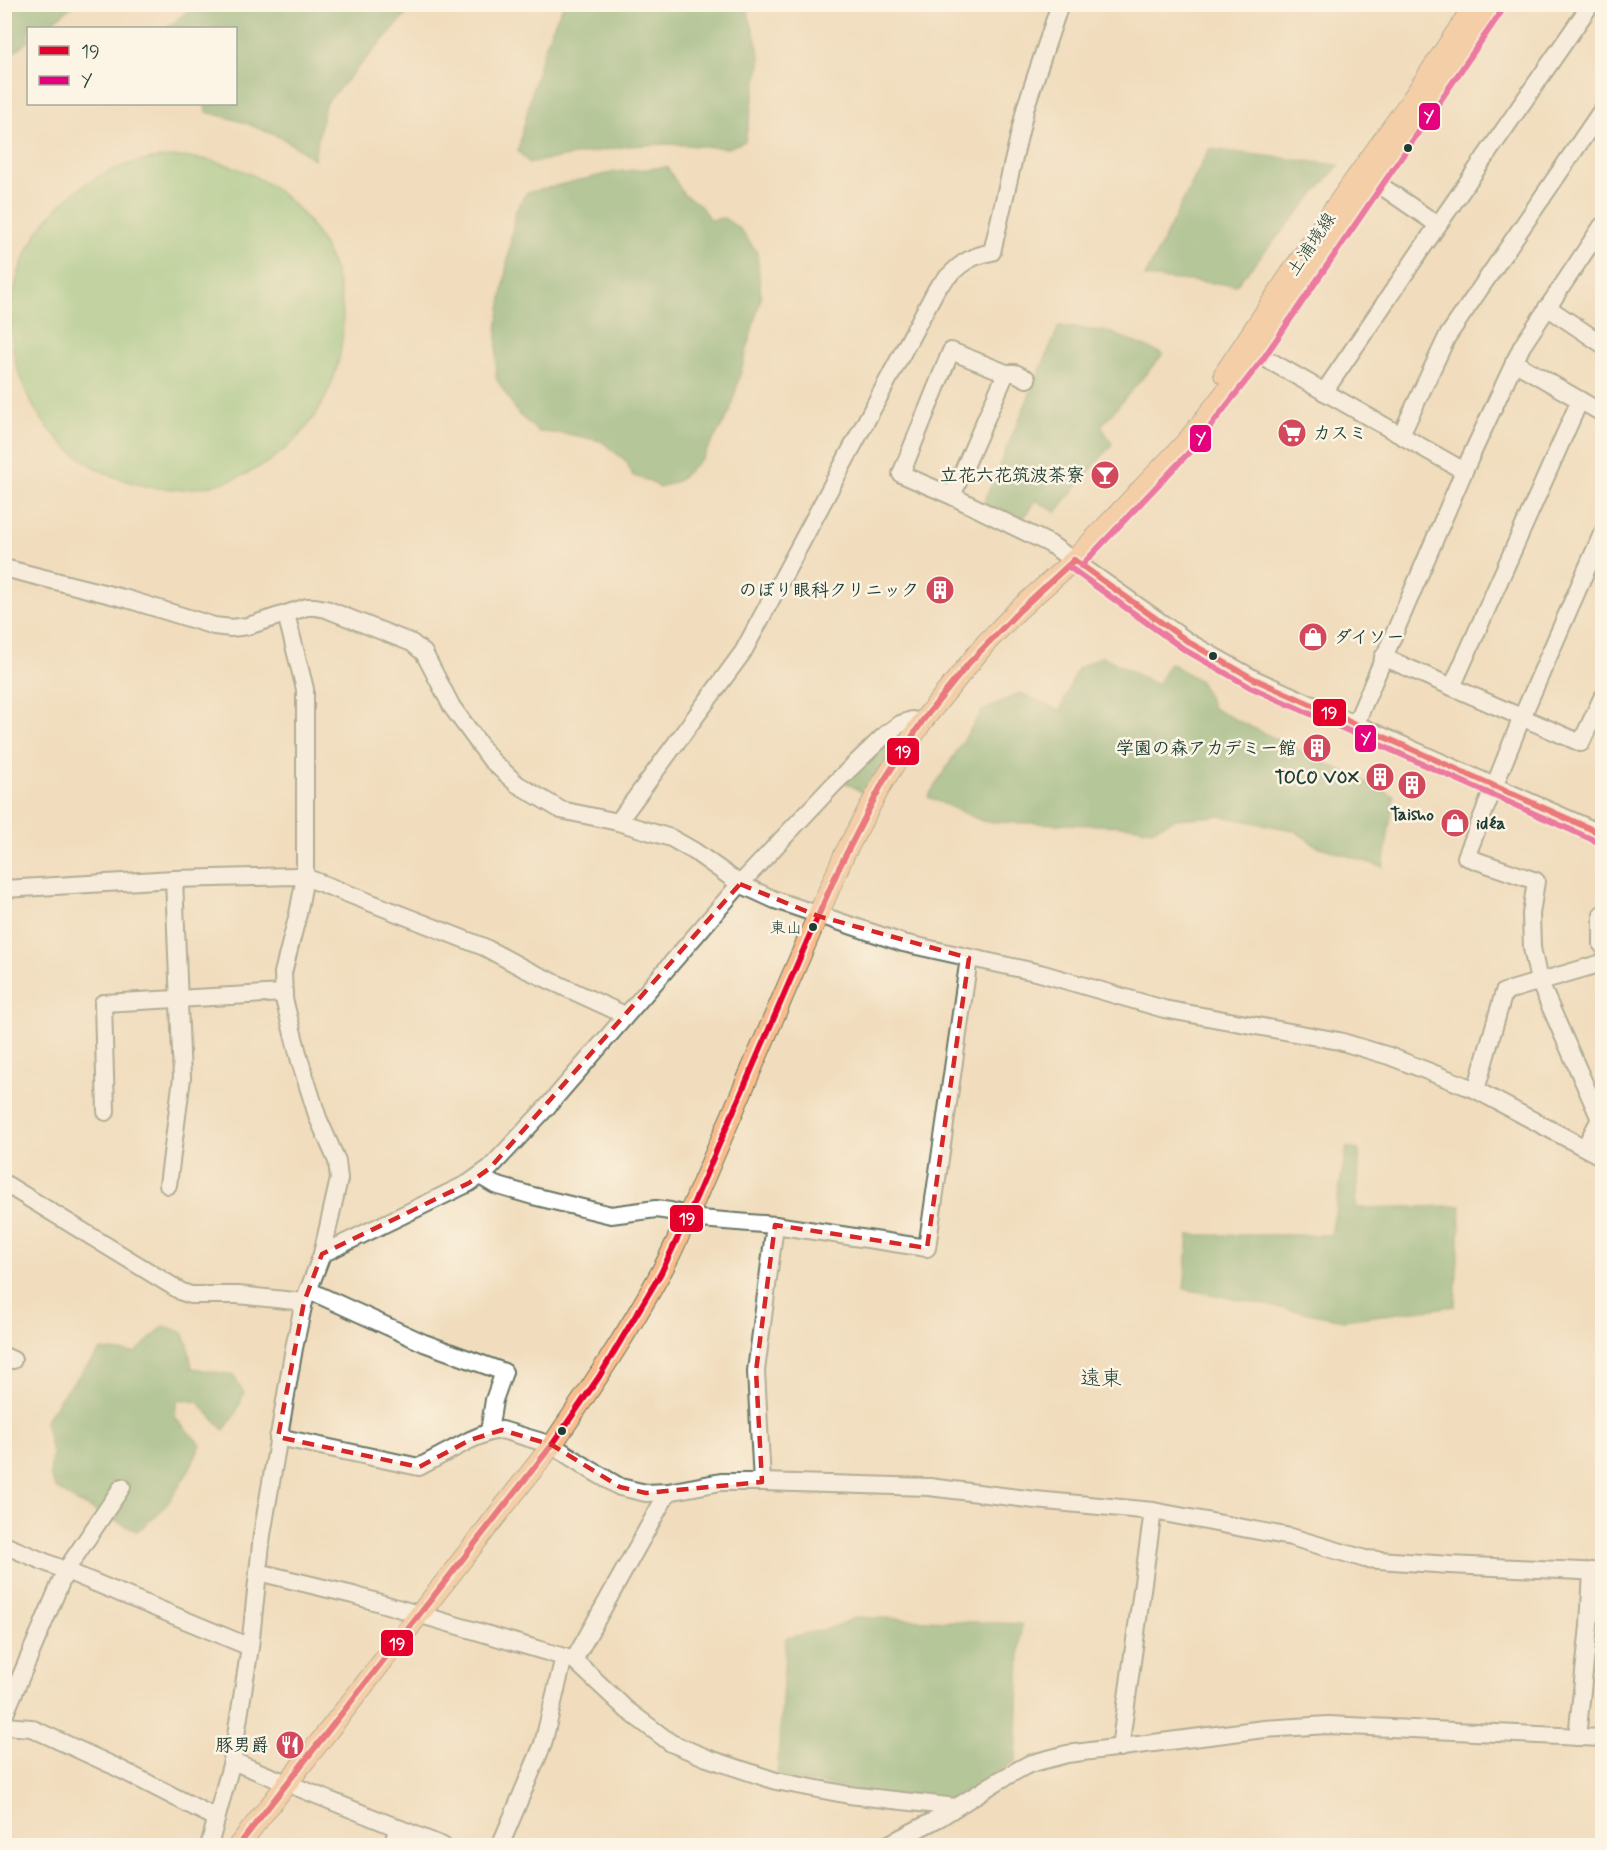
<svg xmlns="http://www.w3.org/2000/svg" width="1607" height="1850" font-family="Mynerve,'Klee One',sans-serif">
  <rect width="100%" height="100%" fill="#fcf5e5"/>
  <filter id="ink" filterUnits="userSpaceOnUse"><feTurbulence type="fractalNoise" baseFrequency=".0167" numOctaves="2"/><feDisplacementMap in="SourceGraphic" scale="12" xChannelSelector="R" yChannelSelector="G"/><feConvolveMatrix kernelMatrix="1 2 1 2 8 2 1 2 1" color-interpolation-filters="sRGB"/></filter>
  <filter id="wash" filterUnits="userSpaceOnUse"><feTurbulence type="fractalNoise" baseFrequency=".008" numOctaves="4" result="noise"/><feDisplacementMap in="SourceGraphic" scale="24" xChannelSelector="R" yChannelSelector="G"/><feGaussianBlur stdDeviation="1.35" result="paint"/><feColorMatrix in="noise" values="0 0 0 0 0 0 0 0 0 0 0 0 0 0 0 0 0 1.4 0 .05"/><feComposite in="paint" operator="in"/></filter>
  <g filter="url(#wash)">
    <rect width="100%" height="100%" fill="#f1ddbd"/>
    <!-- green -->
    <circle fill="#89c87f" stroke="#54825a" stroke-width="1.5" cx="177" cy="323" r="166"/>
    <!-- forest -->
    <g fill="#6eac6e" stroke="#467451" stroke-width="1.5">
      <polygon points="5,4 74,4 74,5 44,28 28,28 28,41 5,60"/>
      <polygon points="195,5 195,4 407,5 405,16 325,104 314,159 282,138 243,122 206,112 205,104 236,104 236,28 167,28"/>
      <path d="M564 5H746L761 59 745 141 728 148 669 144 628 146 529 163 518 151C530 102 539 48 564 5Z"/>
      <polygon points="1209,149 1339,165 1236,285 1145,277"/>
      <polygon points="667,167 684,195 699,204 710,220 724,218 740,229 757,252 761,297 730,412 703,457 679,480 660,488 650,481 633,476 626,461 601,441 568,434 539,432 518,414 496,378 497,329 515,213 526,193 615,172"/>
      <polygon points="1059,326 1109,332 1163,354 1101,426 1112,444 1056,512 1035,500 1023,520 983,504"/>
      <polygon points="1102,656 1157,685 1170,663 1200,681 1214,709 1394,796 1383,867 1317,846 1293,830 1221,816 1175,819 1151,830 1131,826 988,822 982,821 928,797 982,711 1020,693 1060,711 1077,669"/>
      <polygon points="885,739 893,745 865,794 845,782"/>
      <polygon points="1347,1147 1360,1151 1356,1208 1461,1206 1455,1306 1343,1320 1184,1289 1189,1235 1331,1235"/>
      <path d="M164 1326 183 1332 188 1345 192 1368 233 1375 244 1393 236 1413 224 1430 198 1402 178 1399 174 1417 201 1445C187 1477 167 1513 136 1531L77 1502 56 1488 50 1476 52 1453 45 1421 64 1393 101 1350 135 1353Z"/>
      <polygon points="856,1617 1021,1624 1016,1761 999,1771 961,1799 904,1798 777,1777 786,1638 832,1628"/>
    </g>
  </g>
  <g filter="url(#ink)">
    <g fill="none" stroke-linecap="round" stroke-linejoin="round">
      <!-- minor casing -->
      <g stroke="#687564" stroke-width="20">
        <g id="minor">
          <polyline points="1374,181 1438,225"/>
          <polyline points="1547,307 1602,344"/>
          <polyline points="1256,353 1464,471"/>
          <polyline points="1514,362 1602,413"/>
          <polyline points="1006,373 1015,373 1027,379"/>
          <polyline points="1324,392 1438,225 1591,4"/>
          <polyline points="1401,435 1447,337 1602,110"/>
          <polyline points="952,496 1006,373 951,351 901,474 952,496 1050,544 1190,643 1254,679 1602,834"/>
          <polyline points="4,568 127,599 214,626 231,628 248,626 307,607 315,607 326,609 412,643 424,653 452,707 491,760 517,784 561,810 618,822 671,838 694,851 740,884 775,900 903,943 1040,973 1164,1009 1339,1041 1389,1056 1476,1090 1602,1157"/>
          <polyline points="1383,657 1581,743 1602,698"/>
          <polyline points="1452,687 1580,400"/>
          <polyline points="1355,725 1464,471 1522,346 1602,226"/>
          <path d="M618 822 743 652 937 288C956 268 965 257 992 252L1026 106 1060 4"/>
          <polyline points="4,889 174,879 295,876 305,877 484,947 525,969 625,1015"/>
          <polyline points="1602,914 1602,945"/>
          <polyline points="1476,1090 1504,992 1602,963"/>
          <polyline points="106,1112 103,1003 284,993"/>
          <polyline points="1585,1147 1600,1119 1539,981 1532,948 1531,914 1536,881 1466,857 1522,717 1602,534"/>
          <polyline points="480,1176 495,1185 533,1196 611,1215 656,1209 670,1211 700,1219 775,1225 927,1248 969,958"/>
          <polyline points="4,1183 182,1292 191,1295 238,1295 304,1302"/>
          <polyline points="168,1185 182,1078 174,879"/>
          <polyline points="322,1254 469,1183 490,1168 547,1107 740,884 834,784 886,734 900,724 912,720 922,722"/>
          <polyline points="308,1290 424,1343 504,1372 494,1400 489,1432"/>
          <polyline points="4,1356 13,1360"/>
          <polyline points="278,1437 419,1467 470,1440 489,1432 502,1430 552,1445 591,1470 620,1487 646,1493 668,1492 721,1482 762,1482 756,1371 775,1225"/>
          <polyline points="762,1482 929,1487 1035,1500 1153,1511 1291,1537 1365,1559 1449,1565 1602,1572"/>
          <polyline points="4,1545 250,1647"/>
          <polyline points="258,1572 353,1595 564,1657"/>
          <polyline points="574,1660 668,1492"/>
          <polyline points="4,1716 66,1570 122,1487"/>
          <polyline points="4,1726 31,1728 114,1766 216,1818"/>
          <polyline points="1577,1737 1589,1626 1592,1571"/>
          <polyline points="1120,1748 1153,1511"/>
          <polyline points="232,1761 443,1846"/>
          <polyline points="209,1846 232,1761 250,1647 262,1535 294,1348 304,1302 322,1254 339,1179 337,1161 318,1118 300,1061 284,999 283,973 298,914 305,877 305,689 286,614"/>
          <polyline points="393,1846 397,1828"/>
          <polyline points="500,1846 543,1744 564,1657 574,1660 627,1710 671,1743 707,1758 776,1781 849,1795 956,1807"/>
          <polyline points="885,1846 939,1818 998,1781 1029,1764 1067,1754 1264,1729 1328,1725 1602,1738"/>
        </g>
      </g>
      <!-- major casing -->
      <g stroke="#687564" stroke-width="22">
        <g id="major">
          <polyline points="1224,374 1331,213 1412,99 1475,4"/>
          <path d="M238 1846 552 1445C590 1389 628 1333 660 1274 671 1255 679 1235 688 1216L844 855 883 782 922 722 985 644 1018 610 1074 560 1188 440 1256 353 1289 307 1496 4"/>
        </g>
      </g>
      <!-- minor -->
      <use href="#minor" stroke="#fff" stroke-width="16"/>
      <!-- major -->
      <use href="#major" stroke="#f9bc8a" stroke-width="20"/>
      <!-- bus-1 casing -->
      <g stroke="#fcf5e5" stroke-width="10">
        <g id="bus-1">
          <polyline points="1074,560 1190,643 1254,679 1602,834"/>
          <polyline points="238,1846 552,1445 599,1377 661,1273 688,1216 838,870 883,782 923,720 969,663 1020,610 1074,560"/>
        </g>
      </g>
      <!-- bus-2 casing -->
      <g stroke="#fcf5e5" stroke-width="10">
        <g id="bus-2">
          <polyline points="1081,566 1195,446 1263,359 1503,9"/>
          <polyline points="1069,567 1185,650 1250,687 1598,842"/>
        </g>
      </g>
      <!-- bus-1 -->
      <use href="#bus-1" stroke="#e4002b" stroke-width="6"/>
      <!-- bus-2 -->
      <use href="#bus-2" stroke="#e5007d" stroke-width="6"/>
    </g>
  </g>
  <!-- marked area -->
  <path d="M0 0H1607V1850H0ZM740 884 818 916 969 958 927 1248 775 1225 756 1371 762 1482 646 1493 620 1487 552 1445 502 1430 470 1440 419 1467 278 1437 304 1302 322 1254 469 1183 490 1168Z" fill="#f1ddbd" fill-opacity=".55" fill-rule="evenodd"/>
  <path fill="none" stroke="#d62828" stroke-width="4.5" stroke-dasharray="12 8" stroke-linejoin="round" d="M740 884 818 916 969 958 927 1248 775 1225 756 1371 762 1482 646 1493 620 1487 552 1445 502 1430 470 1440 419 1467 278 1437 304 1302 322 1254 469 1183 490 1168Z"/>
  <!-- icons -->
  <defs>
    <g id="supermarket-disc" transform="scale(1.5)"><circle r="9.5" fill="#d1495b" stroke="#fcf5e5"/><path d="M-6-5.5h2.5l.6 2H6L4.5 2H-2.5L-4.4-4H-6ZM-1.5 3.2a1.3 1.3 0 1 0 .1 0ZM3 3.2a1.3 1.3 0 1 0 .1 0Z" fill="#fff"/></g>
    <g id="bar-disc" transform="scale(1.5)"><circle r="9.5" fill="#d1495b" stroke="#fcf5e5"/><path d="M-6-5H6L.8 .8V4.5H3.5V6h-7V4.5H-.8V.8Z" fill="#fff"/></g>
    <g id="building-disc" transform="scale(1.5)"><circle r="9.5" fill="#d1495b" stroke="#fcf5e5"/><path d="M-4-6H4V6H1V3H-1V6H-4ZM-2.5-4.3h1.7v1.8h-1.7ZM.8-4.3h1.7v1.8H.8ZM-2.5-1h1.7V.8h-1.7ZM.8-1h1.7V.8H.8Z" fill="#fff"/></g>
    <g id="shop-disc" transform="scale(1.5)"><circle r="9.5" fill="#d1495b" stroke="#fcf5e5"/><path d="M-5-2.5h2.3a2.7 3.5 0 0 1 5.4 0H5L5.5 6h-11ZM-1.5-2.5h3a1.5 2.3 0 0 0-3 0Z" fill="#fff"/></g>
    <g id="restaurant-disc" transform="scale(1.5)"><circle r="9.5" fill="#d1495b" stroke="#fcf5e5"/><path d="M-5-6h1v4h1v-4h1v4h1v-4h1v5L-1.5 .5V6h-2V.5L-5-1ZM5-6V6H3V1.5H1.5Q1.5-4 5-6Z" fill="#fff"/></g>
  </defs>
  <g fill-rule="evenodd">
    <use href="#supermarket-disc" x="1292" y="433"/>
    <use href="#bar-disc" x="1105" y="475"/>
    <use href="#building-disc" x="940" y="590"/>
    <use href="#shop-disc" x="1313" y="637"/>
    <use href="#building-disc" x="1317" y="748"/>
    <use href="#building-disc" x="1380" y="777"/>
    <use href="#building-disc" x="1412" y="785"/>
    <use href="#shop-disc" x="1455" y="823"/>
    <use href="#restaurant-disc" x="290" y="1745"/>
  </g>
  <!-- markers -->
  <g fill="#1f3d34" stroke="#fcf5e5" stroke-width="2">
    <circle cx="1408" cy="148" r="5"/>
    <circle cx="1213" cy="656" r="5"/>
    <circle cx="813" cy="927" r="5"/>
    <circle cx="562" cy="1431" r="5"/>
  </g>
  <g text-anchor="middle" stroke-width="5" stroke-linejoin="round" paint-order="stroke">
    <!-- bus labels -->
    <g font-size="16" fill="#1f3d34" stroke="#fcf5e5" text-anchor="end">
      <text x="802" y="933">東山</text>
    </g>
    <!-- street labels -->
    <g font-size="18" fill="#1f3d34" stroke="#fcf5e5">
      <text transform="translate(1311 244) rotate(-56)" y="6">土浦境線</text>
    </g>
    <!-- poi labels -->
    <g font-size="18" font-weight="bold" fill="#1f3d34" stroke="#fcf5e5" text-anchor="end">
      <text x="1313" y="439" text-anchor="start">カスミ</text>
      <text x="1084" y="481">立花六花筑波茶寮</text>
      <text x="919" y="596">のぼり眼科クリニック</text>
      <text x="1334" y="643" text-anchor="start">ダイソー</text>
      <text x="1296" y="754">学園の森アカデミー館</text>
      <text x="1359" y="783">TOCO VOX</text>
      <text x="1412" y="820" text-anchor="middle">Taisho</text>
      <text x="1476" y="829" text-anchor="start">idéa</text>
      <text x="269" y="1751">豚男爵</text>
    </g>
    <!-- quarter labels -->
    <g font-size="21" fill="#1f3d34" stroke="#fcf5e5">
      <text x="1101" y="1385">遠東</text>
    </g>
  </g>
  <g stroke="#fcf5e5" stroke-width="2">
    <rect x="1418" y="102" width="23" height="29" rx="6" fill="#e5007d"/>
    <rect x="1189" y="424" width="23" height="29" rx="6" fill="#e5007d"/>
    <rect x="1312" y="698" width="35" height="29" rx="6" fill="#e4002b"/>
    <rect x="1354" y="724" width="23" height="29" rx="6" fill="#e5007d"/>
    <rect x="886" y="737" width="34" height="29" rx="6" fill="#e4002b"/>
    <rect x="669" y="1204" width="35" height="29" rx="6" fill="#e4002b"/>
    <rect x="380" y="1629" width="34" height="28" rx="6" fill="#e4002b"/>
  </g>
  <g font-size="16" text-anchor="middle" font-weight="bold" fill="#fff">
    <text x="1429" y="122">Y</text>
    <text x="1201" y="444">Y</text>
    <text x="1329" y="718">19</text>
    <text x="1366" y="744">Y</text>
    <text x="903" y="757">19</text>
    <text x="687" y="1224">19</text>
    <text x="397" y="1649">19</text>
  </g>
  <!-- margin -->
  <rect width="1607" height="1850" fill="none" stroke="#fcf5e5" stroke-width="24"/>
  <!-- legend -->
  <rect x="27" y="27" width="210" height="78" fill="#fcf5e5" stroke="#a4ab9e" stroke-width="1.5"/>
  <rect x="39" y="46" width="30" height="9" fill="#e4002b" stroke="#a4ab9e" stroke-width="1.5"/>
  <text x="81" y="57" font-size="18" fill="#1f3d34">19</text>
  <rect x="39" y="76" width="30" height="9" fill="#e5007d" stroke="#a4ab9e" stroke-width="1.5"/>
  <text x="81" y="87" font-size="18" fill="#1f3d34">Y</text>
</svg>
